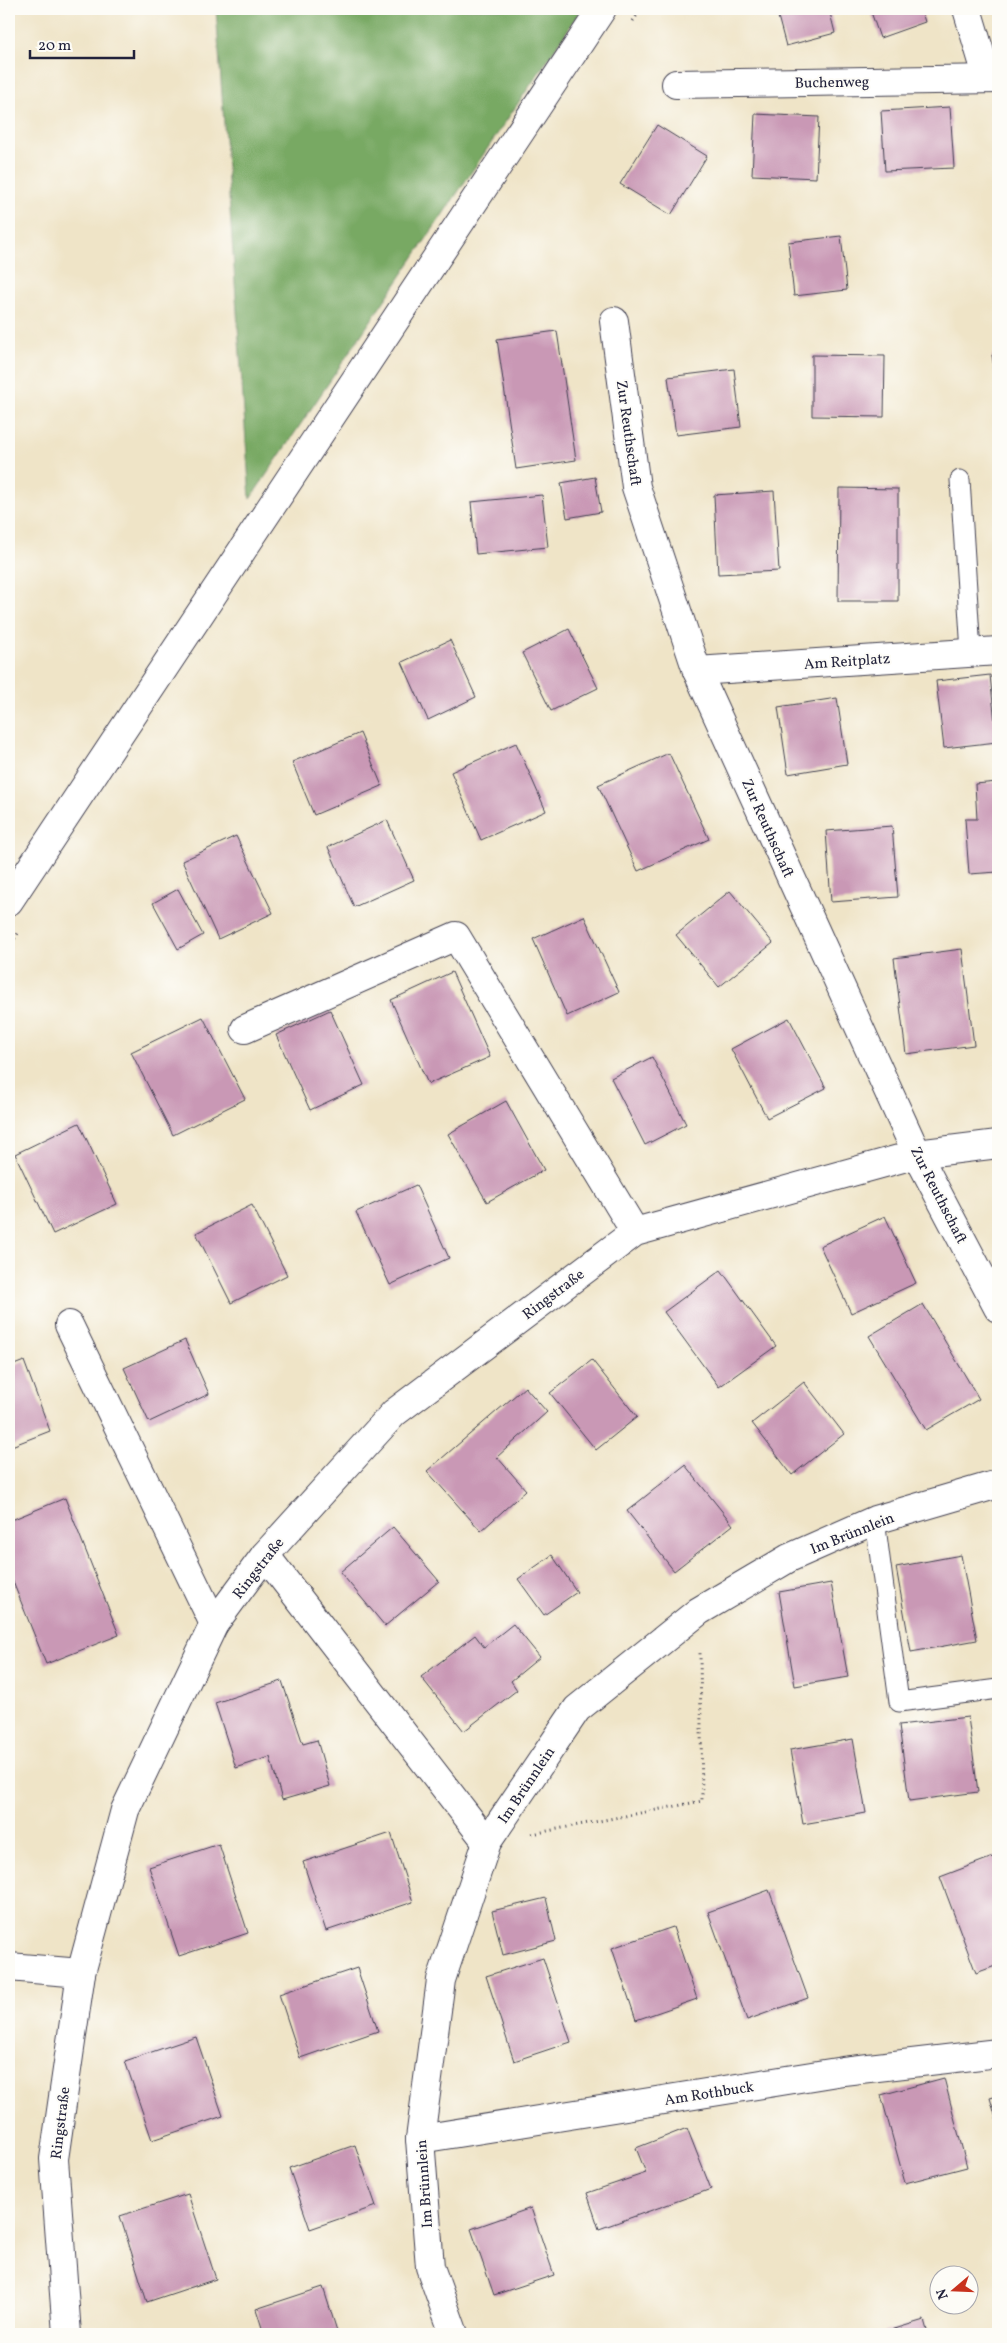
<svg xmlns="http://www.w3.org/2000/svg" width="1007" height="2343" font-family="Vollkorn,serif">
  <rect width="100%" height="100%" fill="#fdfcf7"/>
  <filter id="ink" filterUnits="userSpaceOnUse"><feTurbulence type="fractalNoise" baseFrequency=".02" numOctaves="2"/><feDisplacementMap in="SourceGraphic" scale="10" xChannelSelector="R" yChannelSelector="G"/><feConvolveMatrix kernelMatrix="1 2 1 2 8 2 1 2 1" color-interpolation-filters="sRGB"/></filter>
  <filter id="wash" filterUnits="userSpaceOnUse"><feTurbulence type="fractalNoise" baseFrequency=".0096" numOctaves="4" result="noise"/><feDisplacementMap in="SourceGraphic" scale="20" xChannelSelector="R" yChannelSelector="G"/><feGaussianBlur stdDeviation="1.12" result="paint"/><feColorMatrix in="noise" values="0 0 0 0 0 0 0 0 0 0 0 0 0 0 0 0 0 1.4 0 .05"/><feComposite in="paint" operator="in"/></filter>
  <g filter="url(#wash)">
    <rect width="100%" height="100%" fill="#efe4c7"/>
    <!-- forest -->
    <polygon fill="#78a963" stroke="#4d664f" points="216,9 582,9 250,499"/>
    <g id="blocks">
      <!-- building -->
      <g fill="#c998b5">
        <polygon points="776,9 829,9 835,33 786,46"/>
        <polygon points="870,9 921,9 925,22 880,38"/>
        <polygon points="950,107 954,168 885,171 881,111"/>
        <polygon points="755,114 819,117 816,178 752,175"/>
        <polygon points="657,125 707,156 671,215 620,184"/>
        <polygon points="841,236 847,290 794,296 788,242"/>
        <polygon points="557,331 576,460 516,469 497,339"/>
        <polygon points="998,354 998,385 997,385 992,355"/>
        <polygon points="812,355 885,356 884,417 812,416"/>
        <polygon points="734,369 741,427 676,435 668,377"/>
        <polygon points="595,477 601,512 567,518 561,483"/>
        <polygon points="839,488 898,489 898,601 838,601"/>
        <polygon points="774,491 779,571 718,574 714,495"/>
        <polygon points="542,495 548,547 476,554 471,502"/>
        <polygon points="569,629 598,688 551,711 522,653"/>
        <polygon points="450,640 476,697 428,720 402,662"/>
        <polygon points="990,675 997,742 944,748 936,681"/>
        <polygon points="837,698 847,764 788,774 778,707"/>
        <polygon points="360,733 382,786 314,815 292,762"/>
        <polygon points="516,743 546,811 481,840 451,772"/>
        <polygon points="669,753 709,839 638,871 598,785"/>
        <polygon points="998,782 998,872 969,874 965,819 977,819 975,784"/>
        <polygon points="387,820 414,880 354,907 328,847"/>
        <polygon points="892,826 898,897 831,902 826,831"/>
        <polygon points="236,836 273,913 218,939 182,861"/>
        <polygon points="178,889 203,935 178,949 153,903"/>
        <polygon points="730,891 773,943 719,987 676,935"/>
        <polygon points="584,916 619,992 567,1016 533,939"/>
        <polygon points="962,949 974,1045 906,1054 894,958"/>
        <polygon points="452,972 490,1057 428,1084 391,1000"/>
        <polygon points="330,1010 364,1085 310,1110 276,1035"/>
        <polygon points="203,1017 245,1099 173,1135 131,1052"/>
        <polygon points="789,1018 826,1088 767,1118 731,1049"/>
        <polygon points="652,1057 686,1124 645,1145 611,1078"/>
        <polygon points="506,1101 544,1170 487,1202 448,1134"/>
        <polygon points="79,1123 117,1204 53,1234 15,1154"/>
        <polygon points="416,1185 449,1258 390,1285 356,1212"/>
        <polygon points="252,1205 287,1275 231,1303 196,1233"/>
        <polygon points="885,1216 916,1283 851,1313 820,1246"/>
        <polygon points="721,1270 776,1346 719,1387 664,1312"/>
        <polygon points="923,1304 979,1399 926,1430 869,1336"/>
        <polygon points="185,1340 209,1394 149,1422 124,1368"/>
        <polygon points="592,1360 637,1417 596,1450 550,1393"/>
        <polygon points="24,1361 50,1431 9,1447 9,1367"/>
        <polygon points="804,1382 844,1434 792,1475 752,1423"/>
        <polygon points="525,1387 547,1412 497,1457 526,1490 481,1531 427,1471"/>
        <polygon points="685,1465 733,1525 674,1571 627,1511"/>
        <polygon points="65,1498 119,1635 46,1664 9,1572 9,1521"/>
        <polygon points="393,1527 439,1581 385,1626 340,1572"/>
        <polygon points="552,1555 577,1592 544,1615 518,1579"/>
        <polygon points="961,1555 977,1640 911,1652 896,1567"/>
        <polygon points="831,1583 848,1677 795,1686 779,1592"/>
        <polygon points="513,1624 540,1657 511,1681 517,1690 464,1731 421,1677 475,1635 484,1647"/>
        <polygon points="282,1681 303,1744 317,1740 330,1786 282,1800 270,1757 236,1768 215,1703"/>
        <polygon points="968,1717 978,1792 909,1801 899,1725"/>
        <polygon points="853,1739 866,1813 803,1824 790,1750"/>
        <polygon points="391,1833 413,1902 326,1931 303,1862"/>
        <polygon points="219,1844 248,1933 179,1956 149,1867"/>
        <polygon points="998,1855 998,1965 976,1973 940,1877"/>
        <polygon points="769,1890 808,1998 747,2020 708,1912"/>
        <polygon points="546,1898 556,1941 503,1955 492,1911"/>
        <polygon points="673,1927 697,1999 636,2020 612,1948"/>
        <polygon points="543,1958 571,2042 514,2061 486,1976"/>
        <polygon points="357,1968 378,2031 300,2058 279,1994"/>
        <polygon points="196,2037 223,2116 152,2140 125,2061"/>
        <polygon points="944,2078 967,2167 905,2183 881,2095"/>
        <polygon points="998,2096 998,2125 990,2098"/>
        <polygon points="687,2128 711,2189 599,2229 587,2193 646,2173 636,2148"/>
        <polygon points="355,2145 376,2206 310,2229 289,2168"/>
        <polygon points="188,2194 216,2279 147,2302 120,2216"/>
        <polygon points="531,2208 554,2275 494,2295 471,2229"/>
        <polygon points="323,2287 338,2334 264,2334 256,2309"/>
        <polygon points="924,2320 928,2334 878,2334"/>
      </g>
    </g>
  </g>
  <g filter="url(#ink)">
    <use href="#blocks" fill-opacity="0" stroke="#413f50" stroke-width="1"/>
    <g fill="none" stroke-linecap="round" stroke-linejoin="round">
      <!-- lane casing -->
      <g stroke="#413f50" stroke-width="21">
        <g id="lane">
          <polyline points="960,480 971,652"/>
          <polyline points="875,1520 899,1702 998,1689"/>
        </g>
      </g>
      <!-- street casing -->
      <g stroke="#413f50" stroke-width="30">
        <g id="street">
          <polyline points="967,9 988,79"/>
          <polyline points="676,84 998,79"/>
          <polyline points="614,321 636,487 697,671 917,1154 998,1308"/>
          <polyline points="697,671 998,651"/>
          <polyline points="245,1029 456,936 635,1232"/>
          <polyline points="69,1325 214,1624"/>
          <polyline points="265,1555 487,1842"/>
          <polyline points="9,1967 81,1973"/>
          <polyline points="420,2139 843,2071 998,2053"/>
          <polyline points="67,2334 54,2159 81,1973 125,1810 214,1624 265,1555 394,1413 635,1232 917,1154 998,1144"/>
          <polyline points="454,2334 430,2267 420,2139 441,1980 487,1842 577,1709 699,1611 789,1558 875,1520 998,1484"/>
        </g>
      </g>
      <!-- secondary casing -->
      <g stroke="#413f50" stroke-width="30">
        <polyline id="secondary" points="9,901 602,9"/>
      </g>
      <!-- path -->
      <g stroke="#413f50" stroke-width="3" stroke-dasharray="1 4" stroke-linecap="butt">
        <polyline points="633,21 641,9"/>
        <polyline points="9,947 19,932"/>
        <polyline points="532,1834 702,1801 700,1653"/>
      </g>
      <!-- lane -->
      <use href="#lane" stroke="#fff" stroke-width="19"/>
      <!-- street -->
      <use href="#street" stroke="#fff" stroke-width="28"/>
      <!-- secondary -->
      <use href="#secondary" stroke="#fff" stroke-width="28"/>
    </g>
  </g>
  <g text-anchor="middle" stroke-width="4" stroke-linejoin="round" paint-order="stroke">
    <!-- street labels -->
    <g font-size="15" fill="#22223b" stroke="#fdfcf7">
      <text transform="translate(832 82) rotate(-1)" y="5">Buchenweg</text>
      <text transform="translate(629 433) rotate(82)" y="5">Zur Reuthschaft</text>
      <text transform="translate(847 661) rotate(-4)" y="5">Am Reitplatz</text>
      <text transform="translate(768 828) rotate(66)" y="5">Zur Reuthschaft</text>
      <text transform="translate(939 1195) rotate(63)" y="5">Zur Reuthschaft</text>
      <text transform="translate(553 1294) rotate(-37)" y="5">Ringstraße</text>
      <text transform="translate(852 1533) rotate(-22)" y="5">Im Brünnlein</text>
      <text transform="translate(258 1568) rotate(-52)" y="5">Ringstraße</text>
      <text transform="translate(526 1785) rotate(-56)" y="5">Im Brünnlein</text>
      <text transform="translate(709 2093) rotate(-9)" y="5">Am Rothbuck</text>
      <text transform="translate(60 2123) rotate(-83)" y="5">Ringstraße</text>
      <text transform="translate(424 2184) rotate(-94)" y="5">Im Brünnlein</text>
    </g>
  </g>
  <!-- margin -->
  <rect width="1007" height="2343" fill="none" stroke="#fdfcf7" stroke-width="30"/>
  <!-- north arrow -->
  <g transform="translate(954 2290) rotate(251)"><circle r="24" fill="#fdfcf7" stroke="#a5a5ac"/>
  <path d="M0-4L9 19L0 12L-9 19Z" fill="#c8321e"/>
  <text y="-8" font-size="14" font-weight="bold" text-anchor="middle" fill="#22223b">N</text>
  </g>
  <!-- scale -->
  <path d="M30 50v8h104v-8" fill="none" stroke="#22223b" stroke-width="2.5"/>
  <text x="38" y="50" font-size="15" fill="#22223b" stroke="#fdfcf7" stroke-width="4" paint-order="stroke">20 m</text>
</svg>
